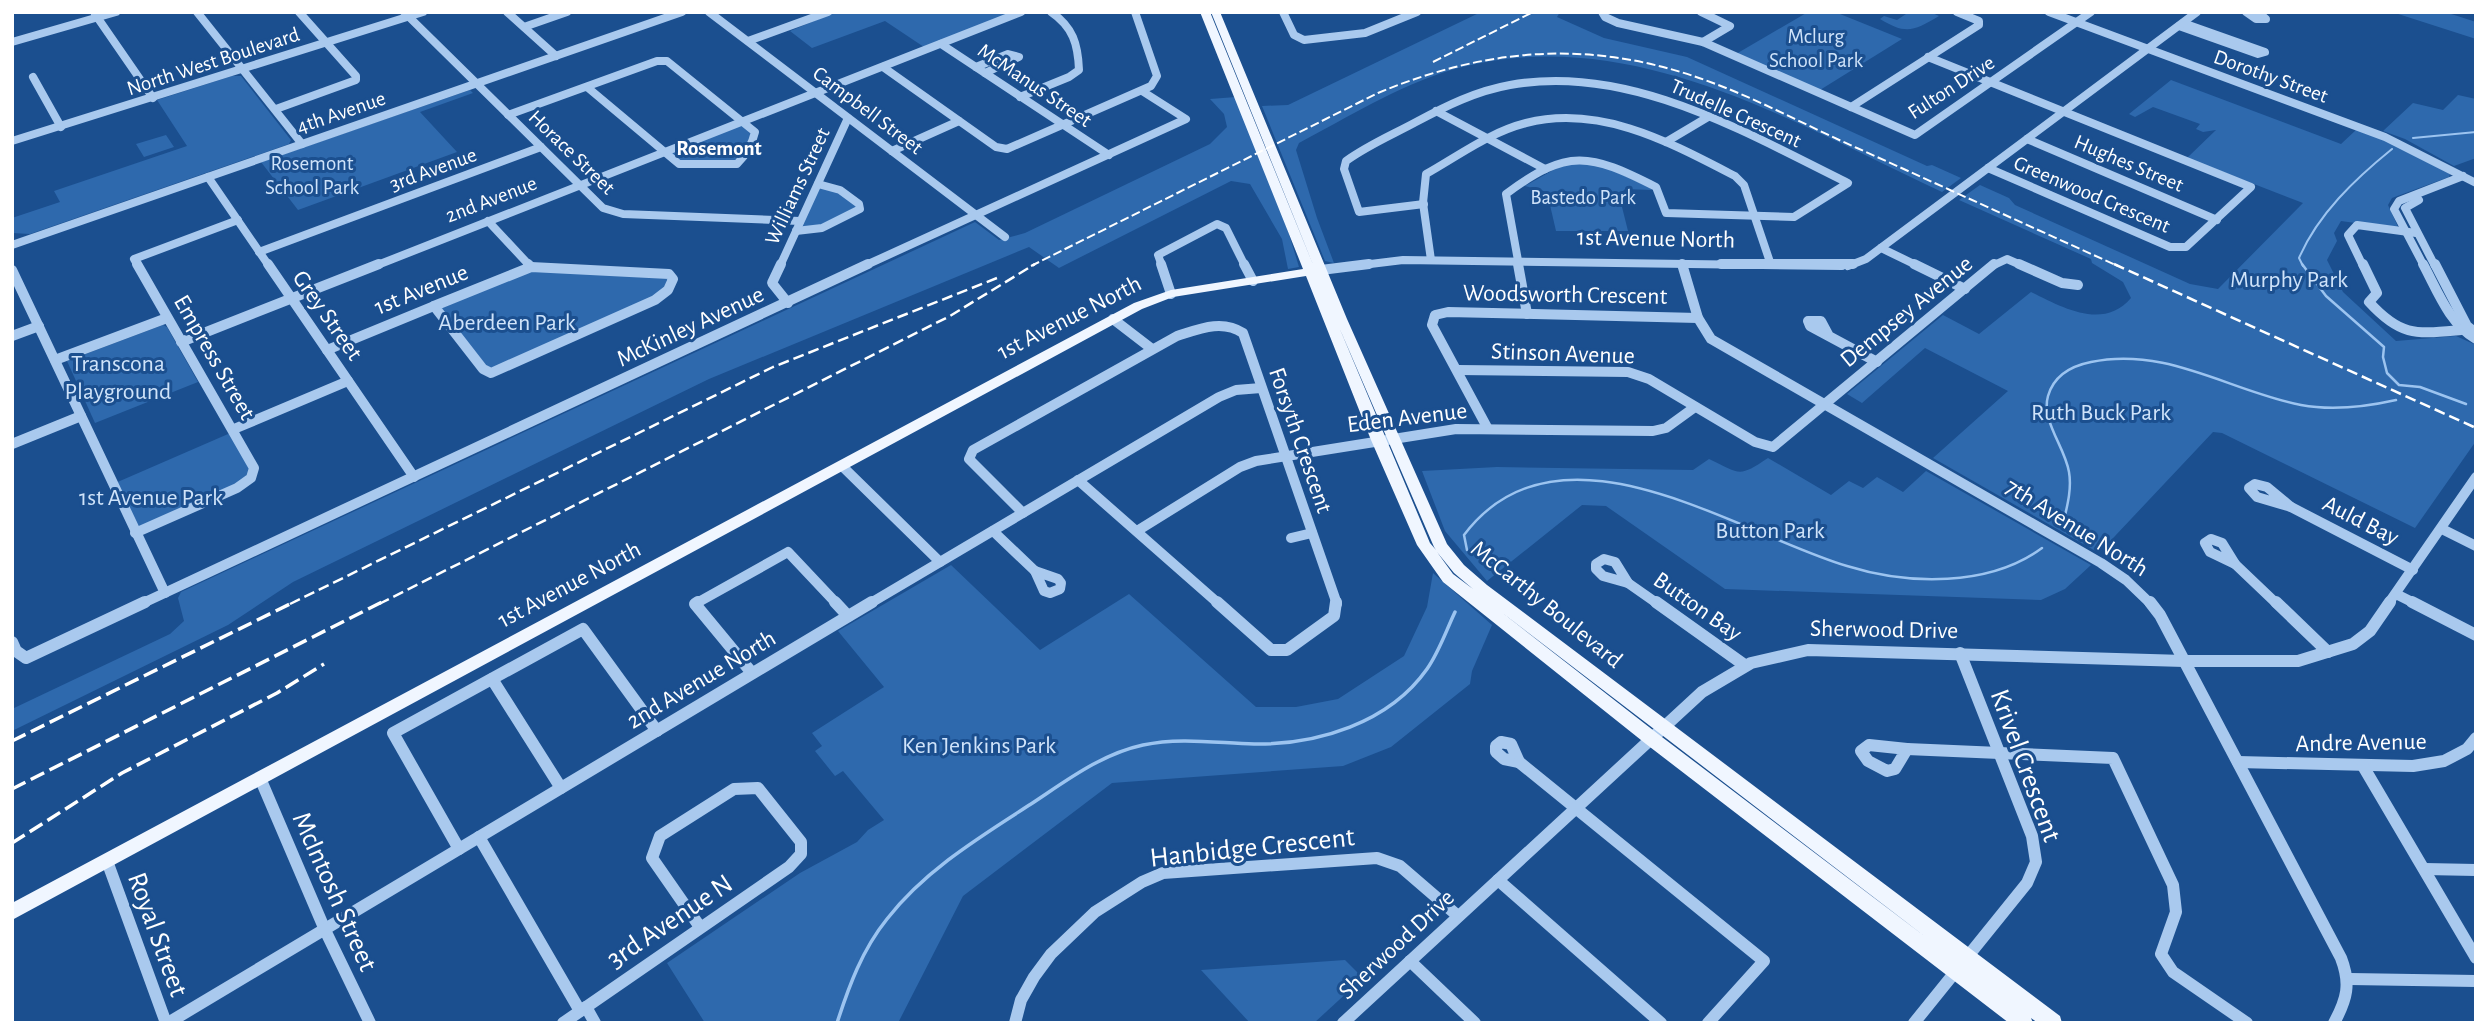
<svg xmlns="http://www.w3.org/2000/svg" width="2488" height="1035" font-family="'Alegreya Sans',sans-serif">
  <rect width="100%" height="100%" fill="#1b4f8f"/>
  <!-- green -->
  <g fill="#2e69ad">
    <polygon points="836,12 1013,12 924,47 885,21 812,48 790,31"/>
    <path d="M1481 12H1560L1557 17 1604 38 1687 57 1927 166 1932 165 1961 178 1942 192C1790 121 1626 20 1451 70 1398 86 1348 117 1299 143L1296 150 1317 218 1334 263 1325 261 1262 106 1288 105Z"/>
    <polygon points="1808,12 1835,12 1902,39 1820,90 1736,54"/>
    <path d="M1909 12H1930L1939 16C1914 31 1906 35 1880 19L1884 16 1897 20Z"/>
    <polygon points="2392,12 2445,12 2476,22 2476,39"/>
    <polygon points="232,76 241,76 291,140 289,144 30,234 12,233 12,218 60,202 54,191 187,146 157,100"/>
    <path d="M2171 80 2341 144 2356 130 2388 141 2450 174 2449 177 2392 198 2388 205 2399 229 2341 221 2334 233 2337 241 2327 260 2343 292 2396 341 2456 336 2476 345V441L2415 528 2222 433 2213 432 2099 553 1933 458 2008 391 1925 348 1862 403 1847 394 1943 315 1979 334 2031 292C2062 307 2103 331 2131 298L2123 282 2092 263 2091 259 1959 200 1980 185 2009 198 2015 205 2190 284 2218 289 2303 203 2187 158 2216 130 2203 132 2196 129 2200 124 2153 107 2135 117 2129 114Z"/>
    <polygon points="470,90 473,93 420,112 457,152 298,210 261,162"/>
    <polygon points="2458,95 2476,99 2476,158 2454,166 2405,139 2383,131 2413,103 2443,110"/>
    <polygon points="1236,97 1278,198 1299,267 1288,269 1282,239 1250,184 1231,181 1059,268 1029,247 709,379 293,582 228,625 12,731 12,709 170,634 184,621 178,598 181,592 975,222 999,240 1025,233 1210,144 1227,127 1224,114 1210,99"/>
    <polygon points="743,121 755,132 743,159 729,166 679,164 663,152"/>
    <polygon points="166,135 174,147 144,157 136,144"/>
    <polygon points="1592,161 1649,187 1652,190 1625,189 1619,195 1628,231 1556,231 1547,192 1525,186 1564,164"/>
    <polygon points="818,184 833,185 860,209 822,228 796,231"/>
    <polygon points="531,267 669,274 664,295 491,373 434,306"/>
    <polygon points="163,325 167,327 198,382 95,423 67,361"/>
    <polygon points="235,431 254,468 251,478 135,533 113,484"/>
    <path d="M1768 458 1831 495 1849 481 1863 488 1877 477 1903 492 1926 471 2091 565 2065 589 2041 600 1725 589 1606 506 1582 505 1487 581 1445 531 1422 471 1497 467 1693 470 1709 459C1741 474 1738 478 1768 458Z"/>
    <polygon points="951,565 1040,650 1129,594 1256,707 1296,707 1338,699 1404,656 1427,607 1433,573 1492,625 1472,671 1470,684 1391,747 1343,766 1112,783 963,896 898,1023 705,1023 667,963 800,873 857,842 868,830 884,820 843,771 835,776 815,751 822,746 812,733 884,687 838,631"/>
    <polygon points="1345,960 1363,978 1314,1023 1250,1023 1201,970"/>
  </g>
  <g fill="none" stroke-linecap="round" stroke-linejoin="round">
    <!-- stream-far2 -->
    <g stroke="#9cc4f0" stroke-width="2">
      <polyline points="2413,138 2476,132"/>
      <path d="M2303 266 2299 258C2318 214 2355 179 2392 149"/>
    </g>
    <!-- stream-far1 -->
    <g stroke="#9cc4f0" stroke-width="2.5">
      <polyline points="2302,264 2326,296 2384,347 2383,357 2387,373 2399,385 2420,387 2466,404"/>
      <path d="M2063 524C2067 507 2072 489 2069 472 2065 447 2041 421 2048 396 2054 375 2071 366 2091 362 2166 346 2230 391 2301 405 2333 411 2365 407 2396 400"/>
      <path d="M1467 550 1464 535C1559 409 1736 533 1847 566 1908 585 1989 587 2042 548"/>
    </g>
    <!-- stream -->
    <path stroke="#9cc4f0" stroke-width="3.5" d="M837 1023C849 986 862 950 887 919 925 870 980 837 1031 804 1066 781 1101 754 1143 745 1180 737 1217 743 1254 744 1317 745 1389 723 1427 669 1439 652 1446 631 1455 612"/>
    <!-- minor-far2 -->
    <g stroke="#a9c9ee" stroke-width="8">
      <polyline points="197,12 302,144"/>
      <polyline points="404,12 603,208 623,214 800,221"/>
      <polyline points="507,12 556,56"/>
      <polyline points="709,12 1005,237"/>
      <polyline points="1283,12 1294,35 1304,40 1365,33 1417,12"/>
      <polyline points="1602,12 1605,17 1618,23 1703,42 1915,135 2091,12"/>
      <polyline points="1701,12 1730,26 1703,42"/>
      <polyline points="2049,12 2385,137 2476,183"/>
      <polyline points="2246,12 2256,19 2266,19 2258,12"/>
      <polyline points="95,14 153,98"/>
      <polyline points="2179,26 2258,54 2265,52 2183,23"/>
      <polyline points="524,27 567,12"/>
      <polyline points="748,41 828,12"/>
      <polyline points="12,42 116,12"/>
      <polyline points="941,44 1109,155"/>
      <polyline points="1928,57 2251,187 2186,247 2170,247 1988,168"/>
      <polyline points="883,67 996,147 1007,149 1151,86 1157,76 1135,12"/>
      <polyline points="976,67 1008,54 1019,57 985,73"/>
      <polyline points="33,77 61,127"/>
      <path d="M1020 97 1069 77 1079 70C1078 44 1073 27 1051 12"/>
      <polyline points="1851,107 1979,25 1979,21 1957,12"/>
      <polyline points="276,109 356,80 356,76 299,12"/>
      <polyline points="1436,111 1545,169"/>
      <path d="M508 115 657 61H667L755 132C752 145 746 155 737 164H679L587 87"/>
      <polyline points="2027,139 2217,220"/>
      <polyline points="12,141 423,12"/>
      <polyline points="1666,142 1708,117"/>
      <polyline points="892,151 959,121"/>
      <polyline points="208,177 269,266"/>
      <polyline points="2419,200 2405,208 2435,266"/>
      <path d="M1424 204 1359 212 1344 169 1346 161C1368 145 1392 135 1416 122 1446 106 1476 91 1510 85 1629 63 1746 133 1848 183L1794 217 1666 213 1656 187C1589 153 1568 148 1506 194L1519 266"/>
      <polyline points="488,221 530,266"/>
      <polyline points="796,231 822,228 860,209 859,204 840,190 818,184"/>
      <polyline points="12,245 682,12"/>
      <polyline points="1881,248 1918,266"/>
      <polyline points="259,252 541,147"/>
      <path d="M1431 260 1423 203 1426 174C1458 156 1490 132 1526 123 1601 104 1671 143 1735 176L1744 185 1771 265"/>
      <polyline points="138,266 134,259 238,220"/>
      <polyline points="375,266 1021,12"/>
      <polyline points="780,266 848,118"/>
      <polyline points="864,266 1186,119 1142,91"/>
      <polyline points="1162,266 1158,255 1217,224 1226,228 1245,266"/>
      <polyline points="1354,266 1403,260 1842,266"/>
      <polyline points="1848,266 1866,259 2197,12"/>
      <polyline points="1992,266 2007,259 2023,266"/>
      <polyline points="2363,266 2348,235 2357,225 2416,233"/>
      <polyline points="2424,266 2394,209 2399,201 2463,176"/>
    </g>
    <!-- minor-far1 -->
    <g stroke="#a9c9ee" stroke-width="10">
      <polyline points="268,264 414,477"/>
      <polyline points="528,264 531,267"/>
      <polyline points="781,264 772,283 788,303"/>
      <polyline points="1161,264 1171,294"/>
      <polyline points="1244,264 1253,281"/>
      <polyline points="1518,264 1527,314"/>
      <polyline points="1682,264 1698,318 1711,339 2101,563 2126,580 2151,604"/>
      <polyline points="1721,264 1853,264"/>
      <polyline points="1914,264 1965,289"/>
      <polyline points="2019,264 2062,283 2078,285"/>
      <path d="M2363 264 2377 293 2369 302C2401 337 2416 334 2461 330"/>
      <path d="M2423 264C2438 292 2449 323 2476 339"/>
      <polyline points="2435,264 2467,326 2476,333"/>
      <polygon points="531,267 669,274 673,279 668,290 655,300 491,373 483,369 434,306"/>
      <polyline points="12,270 165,593"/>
      <polyline points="1321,270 1369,264"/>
      <polyline points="1113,319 1152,349"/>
      <polyline points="12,336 39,326"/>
      <polyline points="1829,336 1821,321 1808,321 1810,326 1877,362"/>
      <polyline points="181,342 379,264"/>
      <polyline points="327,350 434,306"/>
      <polyline points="55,360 167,318"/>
      <polyline points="1458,370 1628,372 1649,379 1755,442 1773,447 1994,264"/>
      <polyline points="234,429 348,381"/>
      <polyline points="1488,429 1432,325 1435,315 1448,312 1698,318"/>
      <polyline points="12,444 81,416"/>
      <polyline points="842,466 940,562"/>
      <polyline points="1078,480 1219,604"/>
      <polygon points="2255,484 2267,487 2291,507 2257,497 2249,488"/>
      <polyline points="2291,507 2413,570"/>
      <path d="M1023 513 969 459 973 450 1177 336C1199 329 1222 319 1243 333L1337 604"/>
      <polyline points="2442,529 2476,546"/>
      <polyline points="993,531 1035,571"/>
      <polyline points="1137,531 1240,467 1256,461 1456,429 1653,431 1666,428 1695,407"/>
      <polyline points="135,533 237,488 251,478 254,468 137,264"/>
      <polyline points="1291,538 1312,533"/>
      <polygon points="2211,539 2222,543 2235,564 2210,552 2205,543"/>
      <polygon points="1604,559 1615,562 1628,583 1603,576 1596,569 1596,564"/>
      <polyline points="2235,564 2277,604"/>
      <polygon points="1035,571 1058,579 1061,583 1060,589 1050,593 1044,591"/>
      <polyline points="1628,583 1658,604"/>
      <polyline points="2396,594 2416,604"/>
      <polyline points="141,604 868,264"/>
      <polyline points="695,604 788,552 837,604"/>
      <polyline points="869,604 1219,397 1236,390 1261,388"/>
      <polyline points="2388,604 2476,477"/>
    </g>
    <!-- minor -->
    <g stroke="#a9c9ee" stroke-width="12">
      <polyline points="698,602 695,604 752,673"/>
      <polyline points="835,602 848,616"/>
      <polyline points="1217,602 1271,650 1287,650 1334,616 1336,602"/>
      <polyline points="1656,602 1743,664"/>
      <path d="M2150 602 2160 615 2341 958C2351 984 2347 999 2334 1023"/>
      <polyline points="2276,602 2328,652"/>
      <polyline points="2412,602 2476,635"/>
      <polyline points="12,642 16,651 26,658 145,602"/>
      <polyline points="492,679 561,788"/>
      <polygon points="1501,742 1511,744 1519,762 1504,759 1496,752 1496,746"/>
      <polygon points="1869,745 1907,749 1895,769 1887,771 1868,761 1861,751"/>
      <polyline points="1907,749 2113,758 2173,885 2176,912 2161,954 2173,972 2247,1023"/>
      <polyline points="1519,762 1764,961 1708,1023"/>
      <polyline points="2238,762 2413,766 2444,761 2467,749 2476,738"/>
      <polyline points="2363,766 2476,958"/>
      <polyline points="260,778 325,930 370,1023"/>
      <polyline points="479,837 580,1011"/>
      <polyline points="459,849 393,733 583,629 657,731"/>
      <polyline points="107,861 166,1023"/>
      <polyline points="2425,869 2476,870"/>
      <polyline points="1498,880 1661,1023"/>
      <polyline points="1410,961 1475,1023"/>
      <polyline points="2350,979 2476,981"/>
      <polyline points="586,1007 595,1023"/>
      <polyline points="168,1023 872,602"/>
      <polyline points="563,1023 789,867 801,854 801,842 758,788 734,789 660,836 652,858 700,927"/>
      <polyline points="1015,1023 1021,1000 1034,977 1051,954 1095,912 1142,882 1163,873 1377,858 1400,866 1458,916"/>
      <polyline points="1343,1023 1702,692 1751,663 1808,650 2184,661 2298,661 2353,644 2370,631 2390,602"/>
      <polyline points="1914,1023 2027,883 2036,862 2032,836 1960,653"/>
    </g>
    <!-- major -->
    <path fill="#f0f6ff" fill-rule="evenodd" d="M1200 12H1210L1314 267 1211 12H1220L1347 319 1447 544 1464 565 1487 585 2060 1016 2062 1023H2038L2031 1018 2033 1023H2009L1646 744 1443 582 1417 545 1371 440 1306 276 1173 297 1142 309 12 920V903L1134 303 1171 290 1303 269ZM1339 327 1434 547 1436 550 1430 543ZM1437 552 1454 573 1473 589 1453 574ZM1500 611 1927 938 1658 734Z"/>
    <!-- rail-far2 -->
    <g stroke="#fff" stroke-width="2" stroke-dasharray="9 3.5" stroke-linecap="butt">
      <polyline points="1433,62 1533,12"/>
      <path d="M1031 266 1378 93C1491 46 1597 39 1713 83 1762 101 1809 127 1857 148 1944 187 2031 227 2118 266"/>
    </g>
    <!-- rail-far1 -->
    <g stroke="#fff" stroke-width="2.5" stroke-dasharray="11 5" stroke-linecap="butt">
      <polyline points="2114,264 2476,428"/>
      <polyline points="290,604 773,367 997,278"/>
      <polyline points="379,604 950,316 1035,264"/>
    </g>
    <!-- rail -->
    <g stroke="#fff" stroke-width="3.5" stroke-dasharray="15 6" stroke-linecap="butt">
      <polyline points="12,741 294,602"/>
      <polyline points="12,789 382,602"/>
      <polyline points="12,843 122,773 277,693 324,664"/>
    </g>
  </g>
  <g text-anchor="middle" stroke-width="6" stroke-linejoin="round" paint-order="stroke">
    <!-- far-park labels -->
    <g font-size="21" fill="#cfe3fa" stroke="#1b4f8f">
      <text x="1816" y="43">Mclurg<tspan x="1816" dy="24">School Park</tspan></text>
      <text x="312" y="170">Rosemont<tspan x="312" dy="24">School Park</tspan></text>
      <text x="1583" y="204">Bastedo Park</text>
    </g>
    <!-- far-street labels -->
    <g font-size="21" fill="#fff" stroke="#1b4f8f">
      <text transform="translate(213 61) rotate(-18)" y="7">North West Boulevard</text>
      <text transform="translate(2271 76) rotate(20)" y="7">Dorothy Street</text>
      <text transform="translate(1035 85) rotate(34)" y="7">McManus Street</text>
      <text transform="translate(1951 87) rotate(-33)" y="7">Fulton Drive</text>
      <text transform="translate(868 110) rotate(37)" y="7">Campbell Street</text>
      <text transform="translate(341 112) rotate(-19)" y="7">4th Avenue</text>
      <text transform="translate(1736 113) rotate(24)" y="7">Trudelle Crescent</text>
      <text transform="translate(572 152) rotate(44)" y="7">Horace Street</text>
      <text transform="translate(2129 163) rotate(23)" y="7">Hughes Street</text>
      <text transform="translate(433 169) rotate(-20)" y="7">3rd Avenue</text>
      <text transform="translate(797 186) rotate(-65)" y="7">Williams Street</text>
      <text transform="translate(2092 194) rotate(23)" y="7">Greenwood Crescent</text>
      <text transform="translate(491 199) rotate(-21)" y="7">2nd Avenue</text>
    </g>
    <!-- far-neighbourhood labels -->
    <g font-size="21" font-weight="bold" fill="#fff" stroke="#1b4f8f">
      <text x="719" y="155">Rosemont</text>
    </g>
    <!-- street labels -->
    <g font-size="24" fill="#fff" stroke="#1b4f8f">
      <text transform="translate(1656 238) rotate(1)" y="8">1st Avenue North</text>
      <text transform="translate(421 289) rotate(-22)" y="8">1st Avenue</text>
      <text transform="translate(1565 294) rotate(1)" y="8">Woodsworth Crescent</text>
      <text transform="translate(1906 311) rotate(-39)" y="8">Dempsey Avenue</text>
      <text transform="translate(328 315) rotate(55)" y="8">Grey Street</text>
      <text transform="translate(1069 317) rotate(-27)" y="8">1st Avenue North</text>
      <text transform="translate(690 326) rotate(-25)" y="8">McKinley Avenue</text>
      <text transform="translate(1563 353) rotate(2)" y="8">Stinson Avenue</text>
      <text transform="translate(215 357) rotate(60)" y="8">Empress Street</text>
      <text transform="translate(1407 417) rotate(-7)" y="8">Eden Avenue</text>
      <text transform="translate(1301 440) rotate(71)" y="8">Forsyth Crescent</text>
      <text transform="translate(2361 520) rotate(27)" y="8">Auld Bay</text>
      <text transform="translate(2077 527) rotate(32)" y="8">7th Avenue North</text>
      <text transform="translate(569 584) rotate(-28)" y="8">1st Avenue North</text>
      <text transform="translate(1547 604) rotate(39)" y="8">McCarthy Boulevard</text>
      <text transform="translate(1698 606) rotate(35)" y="8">Button Bay</text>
      <text transform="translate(1884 629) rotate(1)" y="8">Sherwood Drive</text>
      <text transform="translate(701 679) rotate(-31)" y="8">2nd Avenue North</text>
      <text transform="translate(2361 742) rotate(-1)" y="8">Andre Avenue</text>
      <text transform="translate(1396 944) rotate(-43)" y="8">Sherwood Drive</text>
    </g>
    <!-- park labels -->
    <g font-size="24" fill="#cfe3fa" stroke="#1b4f8f">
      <text x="2289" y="287">Murphy Park</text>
      <text x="507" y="330">Aberdeen Park</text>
      <text x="118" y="371">Transcona<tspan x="118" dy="28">Playground</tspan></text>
      <text x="2101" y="420">Ruth Buck Park</text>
      <text x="151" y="505">1st Avenue Park</text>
      <text x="1770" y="538">Button Park</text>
      <text x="979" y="753">Ken Jenkins Park</text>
    </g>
    <!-- near-street labels -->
    <g font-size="28" fill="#fff" stroke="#1b4f8f">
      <text transform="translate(2027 765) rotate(70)" y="10">Krivel Crescent</text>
      <text transform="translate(1252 846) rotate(-6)" y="10">Hanbidge Crescent</text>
      <text transform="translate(336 891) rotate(66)" y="10">McIntosh Street</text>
      <text transform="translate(669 920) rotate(-34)" y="10">3rd Avenue N</text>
      <text transform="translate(159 934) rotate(70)" y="10">Royal Street</text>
    </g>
  </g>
  <!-- border -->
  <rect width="2488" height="1035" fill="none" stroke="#ffffff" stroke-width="28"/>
</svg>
